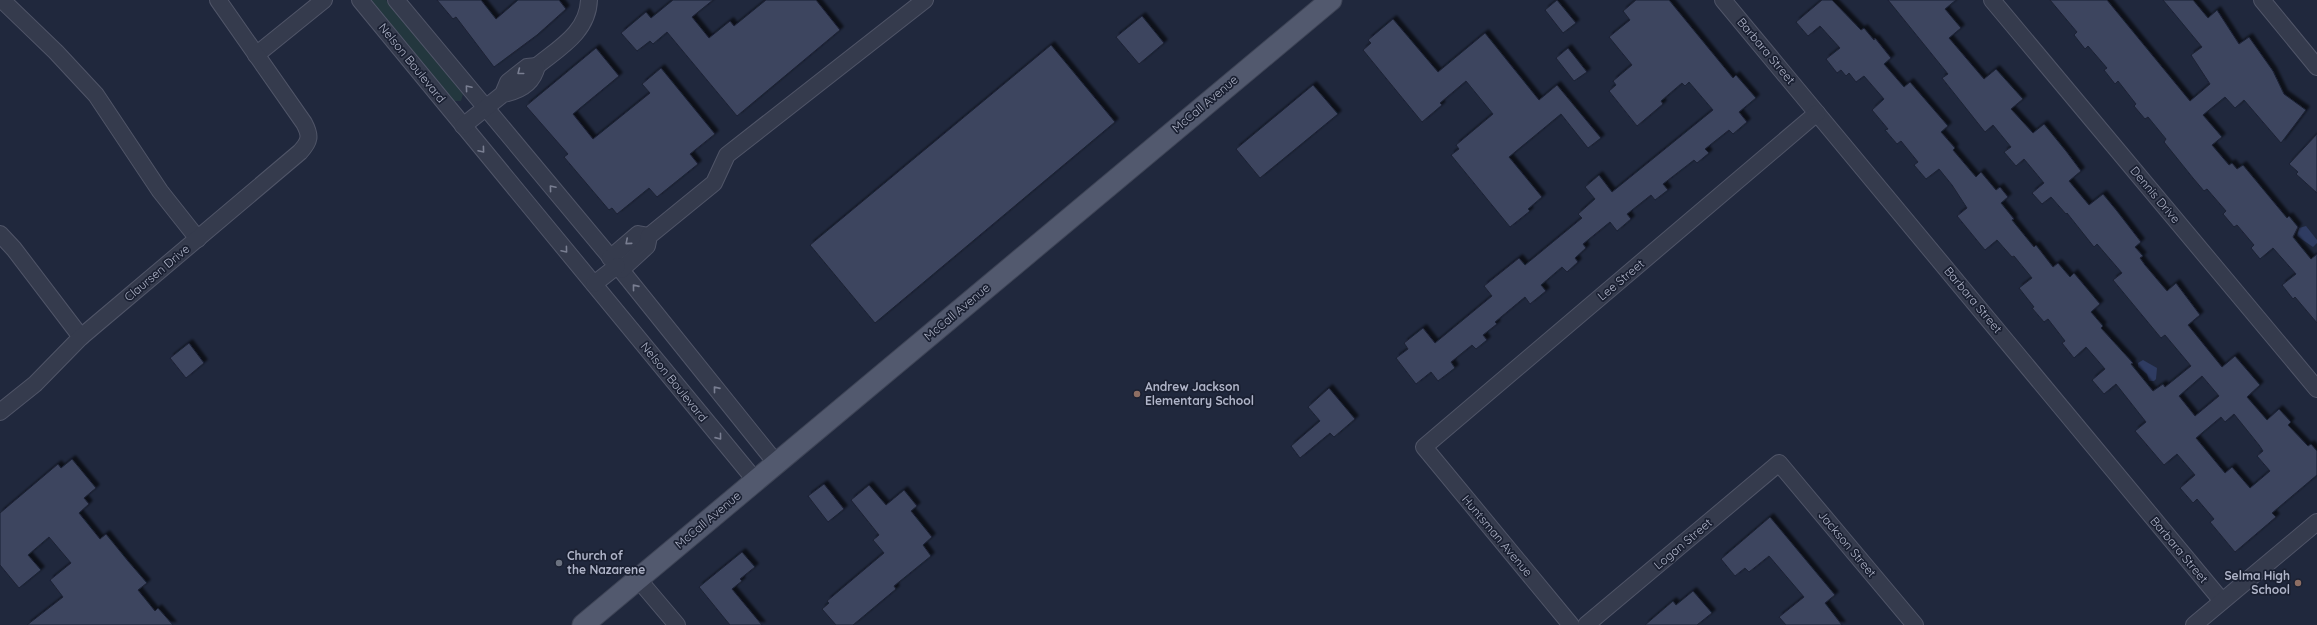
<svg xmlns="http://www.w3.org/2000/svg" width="2317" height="625" font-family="Quicksand,sans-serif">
  <defs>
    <filter id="shadow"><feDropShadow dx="3.5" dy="-3.5" stdDeviation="1" flood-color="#0009"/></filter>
  </defs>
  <rect width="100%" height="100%" fill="#20283d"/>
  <!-- green -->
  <polygon fill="#23373e" points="371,0 386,0 463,94 461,101 454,101"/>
  <!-- water -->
  <g fill="#2f3c62">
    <polygon points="2306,226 2317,240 2317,243 2313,247 2297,236 2299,228"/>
    <polygon points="2143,360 2157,368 2156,379 2154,381 2149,381 2147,374 2138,367 2138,363"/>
  </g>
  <!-- building -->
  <g fill="#3c445e" stroke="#1c2234" fill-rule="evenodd" filter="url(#shadow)">
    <polygon points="437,0 481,0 496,19 518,0 559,0 566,9 537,35 494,67 456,17 453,19"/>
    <polygon points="673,0 713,0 692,17 709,38 730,21 734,26 766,0 816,0 840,30 737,116 667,32 653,44 650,41 637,51 621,33 646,12 651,18"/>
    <polygon points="1557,0 1576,23 1563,33 1545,10"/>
    <polygon points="1636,0 1669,0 1733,78 1736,75 1756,98 1739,112 1747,122 1733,134 1729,130 1705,149 1709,153 1697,163 1694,160 1663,184 1668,190 1655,200 1651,195 1627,214 1631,219 1617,231 1610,222 1583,244 1586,248 1575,258 1578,262 1567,272 1562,267 1541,285 1546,291 1530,304 1525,297 1495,322 1497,324 1483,335 1487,340 1476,349 1472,345 1451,362 1455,368 1438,381 1431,372 1416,384 1396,358 1408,349 1404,343 1423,328 1435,343 1492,296 1484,286 1519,258 1525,265 1582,218 1578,214 1595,199 1585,187 1599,175 1612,192 1713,110 1689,82 1685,86 1682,83 1661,101 1663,104 1637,126 1609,91 1616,85 1613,81 1632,65 1609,37 1630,20 1623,11"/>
    <path d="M1822 0H1832L1861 30 1864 28 1874 40 1875 38 1891 58 1884 64 1904 87 1910 82 1948 126 1941 132 1955 148 1953 150 1976 177 1981 172 1996 190 2000 187 2008 197 2001 203 2014 219 2012 220 2034 247 2036 245 2053 267 2058 263 2070 277 2074 273 2100 304 2091 312 2103 326 2101 328 2133 363 2131 364 2153 391 2163 384 2165 387 2191 366 2165 335 2161 338 2113 280 2122 273 2097 244 2094 247 2067 213 2066 214 2051 197 2042 204 2032 193 2044 183 2024 159 2016 166 2004 152 2011 147 1993 125 1985 132 1942 78 1948 74 1888 0H1956L1945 9 1961 28 1949 38 1984 79 1996 69 2023 99 2011 109 2033 133 2044 124 2066 151 2081 171 2069 181 2089 205 2103 194 2117 211 2141 242 2135 247 2143 256 2140 258 2145 265 2167 291 2176 283 2200 315 2188 325 2222 367 2235 356 2260 385 2247 397 2267 420 2279 409 2291 422 2288 425 2308 446 2311 444 2317 451V475L2272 513 2276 517 2235 552 2210 522 2214 519 2197 499 2193 503 2180 488 2195 475 2177 454 2164 465 2135 431 2146 422 2116 384 2104 394 2092 380 2105 369 2086 347 2074 358 2062 343 2065 341 2048 319 2044 322 2032 308 2034 307 2019 288 2032 278 2014 256 2012 257 1997 240 1985 250 1957 216 1967 208 1952 185 1939 169 1926 179 1914 165 1918 162 1901 141 1897 144 1885 130 1888 129 1872 110 1884 99 1864 76 1856 82 1849 73 1846 76 1841 70 1837 73 1826 59 1840 48 1820 26 1808 36 1796 22ZM2202 376 2219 396 2195 416 2179 396ZM2234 414 2259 445 2263 451 2257 456 2270 471 2250 488 2232 467 2225 473 2196 438 2221 417 2225 422Z"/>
    <polygon points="2050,0 2107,0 2190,101 2210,84 2191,55 2202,47 2163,0 2193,0 2208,18 2217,10 2239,44 2249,37 2273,71 2284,94 2306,110 2281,143 2244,100 2235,108 2225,97 2203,115 2222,137 2212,145 2229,165 2232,163 2237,169 2243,165 2287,218 2289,216 2298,227 2293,237 2311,259 2317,254 2317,323 2295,297 2293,299 2282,285 2296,274 2273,248 2260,259 2251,248 2254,245 2237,225 2234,227 2223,214 2226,211 2207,189 2204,191 2193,178 2164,142 2166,139 2148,117 2145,119 2134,106 2136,104 2118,81 2115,84 2104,70 2107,68 2088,46 2085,49 2074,35 2077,32"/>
    <polygon points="1142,16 1164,43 1139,64 1116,37"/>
    <polygon points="1393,19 1438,72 1485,33 1539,100 1557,85 1601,138 1588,148 1561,114 1509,157 1542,197 1528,209 1530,211 1510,227 1451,155 1459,149 1456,145 1493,114 1466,81 1440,103 1442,105 1422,122 1363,50 1371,43 1368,40"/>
    <polygon points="1051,45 1115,122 875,323 810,245"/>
    <polygon points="596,48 619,76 573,114 593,139 650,93 642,84 661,68 715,134 690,154 698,164 657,197 649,188 617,214 612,208 609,210 564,157 568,154 526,106"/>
    <polygon points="1568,48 1587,72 1574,81 1556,58"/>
    <polygon points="1313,85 1338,114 1260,178 1236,149"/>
    <polygon points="2317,134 2317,193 2296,174 2298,172 2289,164"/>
    <polygon points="189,343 204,363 186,378 170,358"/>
    <polygon points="1329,388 1355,419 1334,437 1330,433 1300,458 1291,446 1320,421 1308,407"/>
    <polygon points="72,459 96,488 84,498 89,504 79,513 100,539 106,534 128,561 147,583 138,590 155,611 158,608 173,625 27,625 63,597 50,580 71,563 49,537 28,555 41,570 19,588 0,565 0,513 58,464 61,468"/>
    <polygon points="824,484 844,509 828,522 808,496"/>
    <polygon points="869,485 886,505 904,490 917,506 911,511 932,537 923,545 931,556 894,586 896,589 853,625 836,625 822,609 829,603 827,601 884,553 873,540 879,535 851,500"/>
    <polygon points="1770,517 1835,595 1825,603 1842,625 1786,625 1779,617 1804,597 1769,556 1749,572 1745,568 1735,576 1721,559"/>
    <polygon points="742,552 755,567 740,579 742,581 732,589 762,625 730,625 699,587"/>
    <polygon points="1693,591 1712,613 1697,625 1645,625 1673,601 1676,605"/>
  </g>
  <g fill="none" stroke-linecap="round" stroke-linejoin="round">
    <!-- minor casing -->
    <g stroke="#505568" stroke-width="18">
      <g id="minor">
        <polyline points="2,0 56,52 96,95 160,191 198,239"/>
        <polyline points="360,0 755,480"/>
        <polyline points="396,0 621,270 776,463"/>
        <polyline points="1723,0 2222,601"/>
        <polyline points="1992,0 2317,389"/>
        <polyline points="2262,0 2317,67"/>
        <polyline points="256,55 324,0"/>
        <path d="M537 66C559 48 588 32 589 0"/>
        <path d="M463 126 503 94 508 82 527 67 537 66C533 83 520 91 503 94"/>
        <polyline points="0,234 14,249 81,337"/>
        <polyline points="610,258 638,234 649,236"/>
        <polyline points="621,270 647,246 649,236 714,183 727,155 925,0"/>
        <polyline points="594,284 617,266"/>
        <path d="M0 412 35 384 81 337 300 152C310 141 311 136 304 123L218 0"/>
        <polyline points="638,579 677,625"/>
        <polyline points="1571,625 1424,447 1817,113"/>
        <polyline points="1586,625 1779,463 1915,625"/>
        <polyline points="2194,625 2317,522"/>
      </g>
    </g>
    <!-- major casing -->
    <g stroke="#3e4456" stroke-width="23">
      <polyline id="major" points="583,625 1331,0"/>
    </g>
    <!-- minor -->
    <use href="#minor" stroke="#353b4d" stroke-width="16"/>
    <!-- major -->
    <use href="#major" stroke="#52596e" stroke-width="21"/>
  </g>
  <!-- one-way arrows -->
  <defs><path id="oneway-chevron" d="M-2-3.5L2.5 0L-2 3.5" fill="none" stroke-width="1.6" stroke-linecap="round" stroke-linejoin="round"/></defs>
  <g stroke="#797e91">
    <use href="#oneway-chevron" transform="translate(520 72) rotate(142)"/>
    <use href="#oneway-chevron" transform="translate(468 88) rotate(-130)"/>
    <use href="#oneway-chevron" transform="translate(482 150) rotate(50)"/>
    <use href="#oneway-chevron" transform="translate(552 188) rotate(-130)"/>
    <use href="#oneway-chevron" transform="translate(628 242) rotate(139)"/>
    <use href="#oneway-chevron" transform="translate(565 250) rotate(50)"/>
    <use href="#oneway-chevron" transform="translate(635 287) rotate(-129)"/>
    <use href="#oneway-chevron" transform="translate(716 389) rotate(-129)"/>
    <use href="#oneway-chevron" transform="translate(719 437) rotate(51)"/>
  </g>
  <!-- markers -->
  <g fill="#8d6e63" stroke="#1a2032" stroke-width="1.5">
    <circle cx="1137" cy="394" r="4"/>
    <circle cx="2298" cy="583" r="4"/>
  </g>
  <circle fill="#6b7280" stroke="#1a2032" stroke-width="1.5" cx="559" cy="563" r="4"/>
  <g text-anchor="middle" stroke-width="3.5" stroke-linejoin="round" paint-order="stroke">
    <!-- street labels -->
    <g font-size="12" fill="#b0b5c9" stroke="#1a2032">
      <text transform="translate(1766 51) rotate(50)" y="4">Barbara Street</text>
      <text transform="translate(412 63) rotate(51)" y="4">Nelson Boulevard</text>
      <text transform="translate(1205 104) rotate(-40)" y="4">McCall Avenue</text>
      <text transform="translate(2155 195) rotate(50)" y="4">Dennis Drive</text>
      <text transform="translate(157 273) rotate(-40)" y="4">Claursen Drive</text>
      <text transform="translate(1621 280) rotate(-40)" y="4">Lee Street</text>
      <text transform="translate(1973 300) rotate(50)" y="4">Barbara Street</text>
      <text transform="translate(957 312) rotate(-40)" y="4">McCall Avenue</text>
      <text transform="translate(674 382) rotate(51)" y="4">Nelson Boulevard</text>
      <text transform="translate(708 520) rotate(-40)" y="4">McCall Avenue</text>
      <text transform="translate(1497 536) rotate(50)" y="4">Huntsman Avenue</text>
      <text transform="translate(1683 544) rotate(-40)" y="4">Logan Street</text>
      <text transform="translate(1847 544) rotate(50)" y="4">Jackson Street</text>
      <text transform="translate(2179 550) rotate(50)" y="4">Barbara Street</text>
    </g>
    <!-- poi labels -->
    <g font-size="12" font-weight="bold" fill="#b0b5c9" stroke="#1a2032" text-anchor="start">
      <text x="1145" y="391">Andrew Jackson<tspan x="1145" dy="14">Elementary School</tspan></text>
      <text x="567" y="560">Church of<tspan x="567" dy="14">the Nazarene</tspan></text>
      <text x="2290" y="580" text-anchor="end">Selma High<tspan x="2290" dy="14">School</tspan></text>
    </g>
  </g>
</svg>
